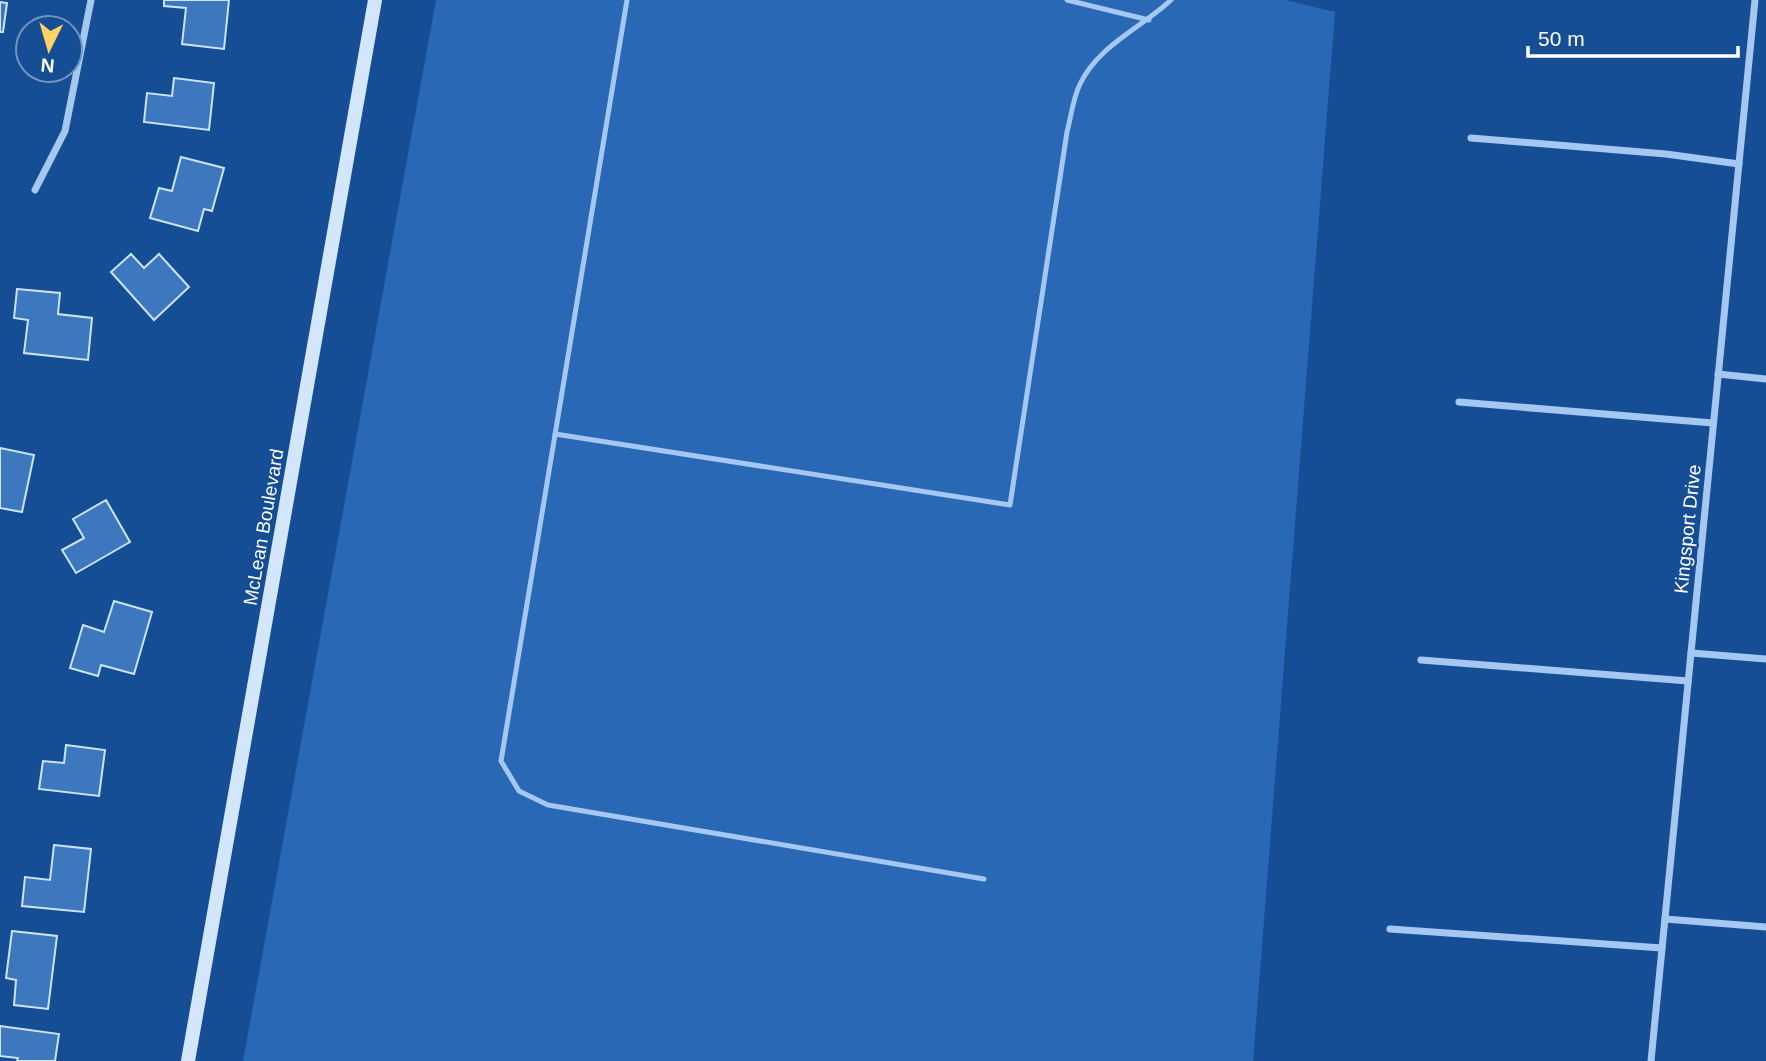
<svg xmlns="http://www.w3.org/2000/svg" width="1766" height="1061" font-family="Arial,sans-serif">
  <rect width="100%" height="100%" fill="#154e95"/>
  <!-- green -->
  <polygon fill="#2868b4" points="436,0 1286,0 1335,12 1253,1061 243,1061"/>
  <!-- building -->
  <g fill="#3d77bd" stroke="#cde3fc" stroke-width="2">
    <polygon points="164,0 229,0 224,49 182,44 186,8 164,6"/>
    <polygon points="0,2 7,3 3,32 0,32"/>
    <polygon points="174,78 214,83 209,130 144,122 147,93 172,96"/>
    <polygon points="181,157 224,168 212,211 204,209 198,231 150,218 159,188 172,191"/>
    <polygon points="131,254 144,268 159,254 189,287 154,320 111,272"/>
    <polygon points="17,289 60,293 58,314 92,318 88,360 24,353 28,320 14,318"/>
    <polygon points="0,448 34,455 22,512 0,508"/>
    <polygon points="106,500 130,542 76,573 62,550 84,538 73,519"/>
    <polygon points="114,601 152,612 134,674 101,665 98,676 70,668 83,625 104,632"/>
    <polygon points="66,745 105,750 99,796 39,789 43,761 64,763"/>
    <polygon points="54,845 91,849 84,912 22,906 25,877 50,880"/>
    <polygon points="12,931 57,936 48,1009 14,1005 16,980 6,978"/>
    <polygon points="0,1026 59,1034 55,1061 17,1061 18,1058 0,1056"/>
  </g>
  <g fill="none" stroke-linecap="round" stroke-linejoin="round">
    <!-- service -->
    <g stroke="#a5c8f2" stroke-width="5">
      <polyline points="627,0 501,761 519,791 548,805 984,879"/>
      <polyline points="1067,0 1149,20"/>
      <path d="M555 434 1010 505 1067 132C1071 117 1073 98 1080 84 1098 46 1141 28 1171 0"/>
    </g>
    <!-- minor -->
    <g stroke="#a5c8f2" stroke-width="7">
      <polyline points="1471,138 1666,154 1739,164"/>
      <polyline points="35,190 65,131 91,0"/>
      <polyline points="1718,374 1766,379"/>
      <polyline points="1459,402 1713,423"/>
      <polyline points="1691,653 1766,659"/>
      <polyline points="1421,660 1688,681"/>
      <polyline points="1665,919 1766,927"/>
      <polyline points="1390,929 1662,948"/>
      <polyline points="1651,1061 1755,0"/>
    </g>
    <!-- secondary -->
    <polyline stroke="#d4e6fc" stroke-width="14" points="188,1061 375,0"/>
  </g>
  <g text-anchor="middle" stroke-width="5" stroke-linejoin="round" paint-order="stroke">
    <!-- street labels -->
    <g font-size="19" fill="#fff" stroke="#154e95">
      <text transform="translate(263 527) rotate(-80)" y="7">McLean Boulevard</text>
      <text transform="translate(1687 529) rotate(-84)" y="7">Kingsport Drive</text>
    </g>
  </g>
  <!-- north arrow -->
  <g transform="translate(49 49) rotate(185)"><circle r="33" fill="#154e95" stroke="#7395bf" stroke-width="2"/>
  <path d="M0-5L12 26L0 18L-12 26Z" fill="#ffd266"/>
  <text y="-10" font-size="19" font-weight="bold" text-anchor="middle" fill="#ffffff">N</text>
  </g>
  <!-- scale -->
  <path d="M1528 46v10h210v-10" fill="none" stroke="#ffffff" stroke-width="3.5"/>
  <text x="1538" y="46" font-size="21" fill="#ffffff" stroke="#154e95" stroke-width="5" paint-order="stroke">50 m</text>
</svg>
